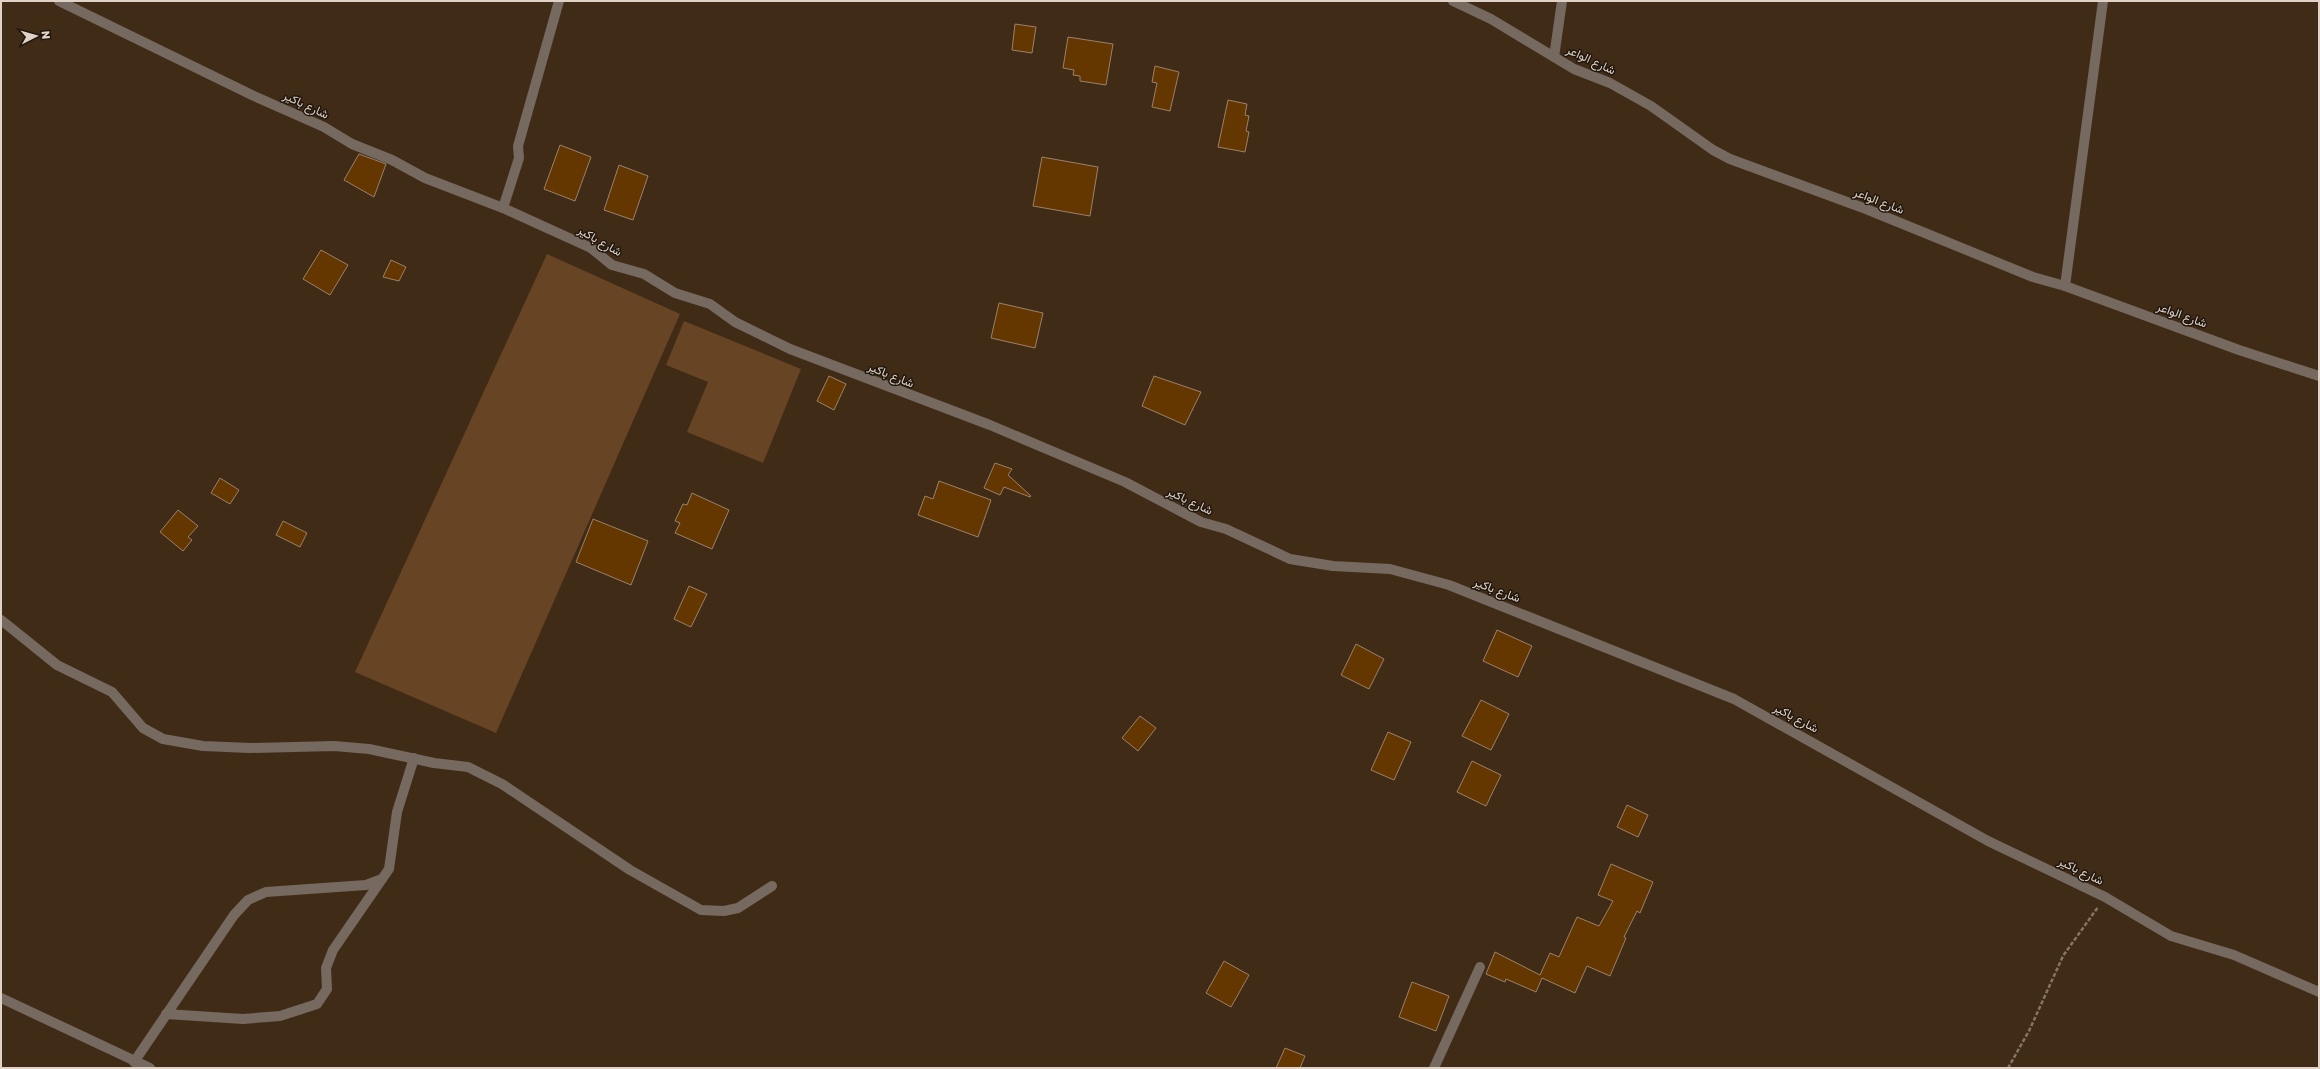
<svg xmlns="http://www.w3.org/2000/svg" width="2320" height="1069" font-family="'Golos Text',Vazirmatn,sans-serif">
  <rect width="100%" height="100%" fill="#402b17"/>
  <!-- green -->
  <g fill="#674424">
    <polygon points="547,254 680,314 496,733 355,672"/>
    <polygon points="684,321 801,369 763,463 687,432 708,382 666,365"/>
  </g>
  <!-- building -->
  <g fill="#653700" stroke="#9b816b">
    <polygon points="1015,24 1036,27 1032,53 1012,50"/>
    <polygon points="1068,37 1113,44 1106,85 1080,81 1080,76 1073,75 1074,70 1063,68"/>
    <polygon points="1155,66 1179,72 1170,111 1152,107 1157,83 1152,82"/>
    <polygon points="1228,100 1247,104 1245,115 1249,116 1246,131 1249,132 1245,152 1218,147"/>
    <polygon points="560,145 591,157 575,201 544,189"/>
    <polygon points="359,154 386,164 374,197 344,180"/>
    <polygon points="1042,157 1098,167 1090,216 1033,206"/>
    <polygon points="619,165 648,176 633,220 604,210"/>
    <polygon points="321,250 348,265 330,295 303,279"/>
    <polygon points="391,260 406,267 399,281 383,277"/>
    <polygon points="999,303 1043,313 1035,348 991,338"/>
    <polygon points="829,376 846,384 834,410 817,401"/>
    <polygon points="1154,376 1201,392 1185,425 1142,406"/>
    <polygon points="995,463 1012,469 1008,475 1031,496 1030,497 1004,487 1000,495 984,488"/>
    <polygon points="220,478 239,490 230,504 211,493"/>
    <polygon points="939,481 991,500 978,537 918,515 925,496 933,499"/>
    <polygon points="692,493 729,510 712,549 675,533 680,523 675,521 683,504 687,505"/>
    <polygon points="178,510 198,526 188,537 192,540 183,551 160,532"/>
    <polygon points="593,519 648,541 631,585 576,562"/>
    <polygon points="283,521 307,533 300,547 276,535"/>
    <polygon points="689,586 707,594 691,627 674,619"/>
    <polygon points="1497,630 1532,646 1518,677 1483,661"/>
    <polygon points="1356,644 1384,659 1369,689 1341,675"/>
    <polygon points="1481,700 1509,714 1491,750 1462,736"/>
    <polygon points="1140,716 1156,728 1138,751 1122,738"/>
    <polygon points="1388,732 1411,742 1394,780 1371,770"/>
    <polygon points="1472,761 1501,775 1486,806 1457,792"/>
    <polygon points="1627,805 1648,815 1638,837 1617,827"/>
    <polygon points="1611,864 1653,882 1640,913 1637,911 1624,937 1626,938 1610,976 1587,966 1575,993 1542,978 1536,992 1506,979 1505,982 1486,974 1495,952 1540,975 1550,953 1559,957 1577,917 1599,926 1613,901 1598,895"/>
    <polygon points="1224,961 1249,975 1231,1007 1206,993"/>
    <polygon points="1412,982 1449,996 1436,1031 1399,1017"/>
    <polygon points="1285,1048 1305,1056 1300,1068 1276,1068"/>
  </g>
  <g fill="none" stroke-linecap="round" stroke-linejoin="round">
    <!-- path -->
    <polyline stroke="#867464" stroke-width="2.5" stroke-dasharray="4 2" stroke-linecap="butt" points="2008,1068 2029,1031 2063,956 2098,907"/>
    <!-- minor -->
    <g stroke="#756960" stroke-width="10">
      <polyline points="59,1 254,96 324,127 352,144 392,160 425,178 503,208 591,248 612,265 644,274 675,293 710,304 735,322 790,349 990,425 1125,482 1201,522 1226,529 1290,559 1333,566 1390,569 1449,585 1734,699 1988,841 2105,897 2171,936 2234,955 2319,992"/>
      <polyline points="1453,1 1491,19 1574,69 1610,83 1651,106 1713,150 1730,159 1866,209 2033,277 2065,286 2239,350 2319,376"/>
      <polyline points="1554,57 1562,1"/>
      <polyline points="503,208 519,158 518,146 559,1"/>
      <polyline points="2065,286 2103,1"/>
      <polyline points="1,620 57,665 112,692 143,728 163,739 203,746 250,748 334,746 369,749 434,763 468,767 502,784 630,870 701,910 724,911 738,908 772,886"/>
      <polyline points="1,998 150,1068"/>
      <polyline points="166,1014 243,1019 280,1016 317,1004 327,989 326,968 333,950 389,869 397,812 414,758"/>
      <polyline points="134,1062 234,915 248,900 266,892 366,885 382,879"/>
      <polyline points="1434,1068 1480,967"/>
    </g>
  </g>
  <g text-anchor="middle" stroke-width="3" stroke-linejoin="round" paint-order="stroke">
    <!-- street labels -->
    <g font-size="12" fill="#e0d2c7" stroke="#1f160d">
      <text transform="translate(1591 60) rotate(25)" y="4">شارع الواعر</text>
      <text transform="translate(306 105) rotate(25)" y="4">شارع باكير</text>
      <text transform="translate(1879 201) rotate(21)" y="4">شارع الواعر</text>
      <text transform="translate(600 241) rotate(30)" y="4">شارع باكير</text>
      <text transform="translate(2182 315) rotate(20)" y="4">شارع الواعر</text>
      <text transform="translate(891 375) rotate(22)" y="4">شارع باكير</text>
      <text transform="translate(1190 501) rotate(25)" y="4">شارع باكير</text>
      <text transform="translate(1497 590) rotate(21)" y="4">شارع باكير</text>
      <text transform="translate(1796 718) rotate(28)" y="4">شارع باكير</text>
      <text transform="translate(2081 871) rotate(26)" y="4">شارع باكير</text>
    </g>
  </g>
  <!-- border -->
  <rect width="2320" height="1069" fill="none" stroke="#e0d2c7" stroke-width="4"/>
  <!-- north arrow -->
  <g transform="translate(36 36) rotate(84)" stroke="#1f160d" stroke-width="3" paint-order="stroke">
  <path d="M0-3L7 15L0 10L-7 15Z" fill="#e0d2c7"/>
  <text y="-6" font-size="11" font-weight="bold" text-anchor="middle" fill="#e0d2c7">N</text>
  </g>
</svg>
